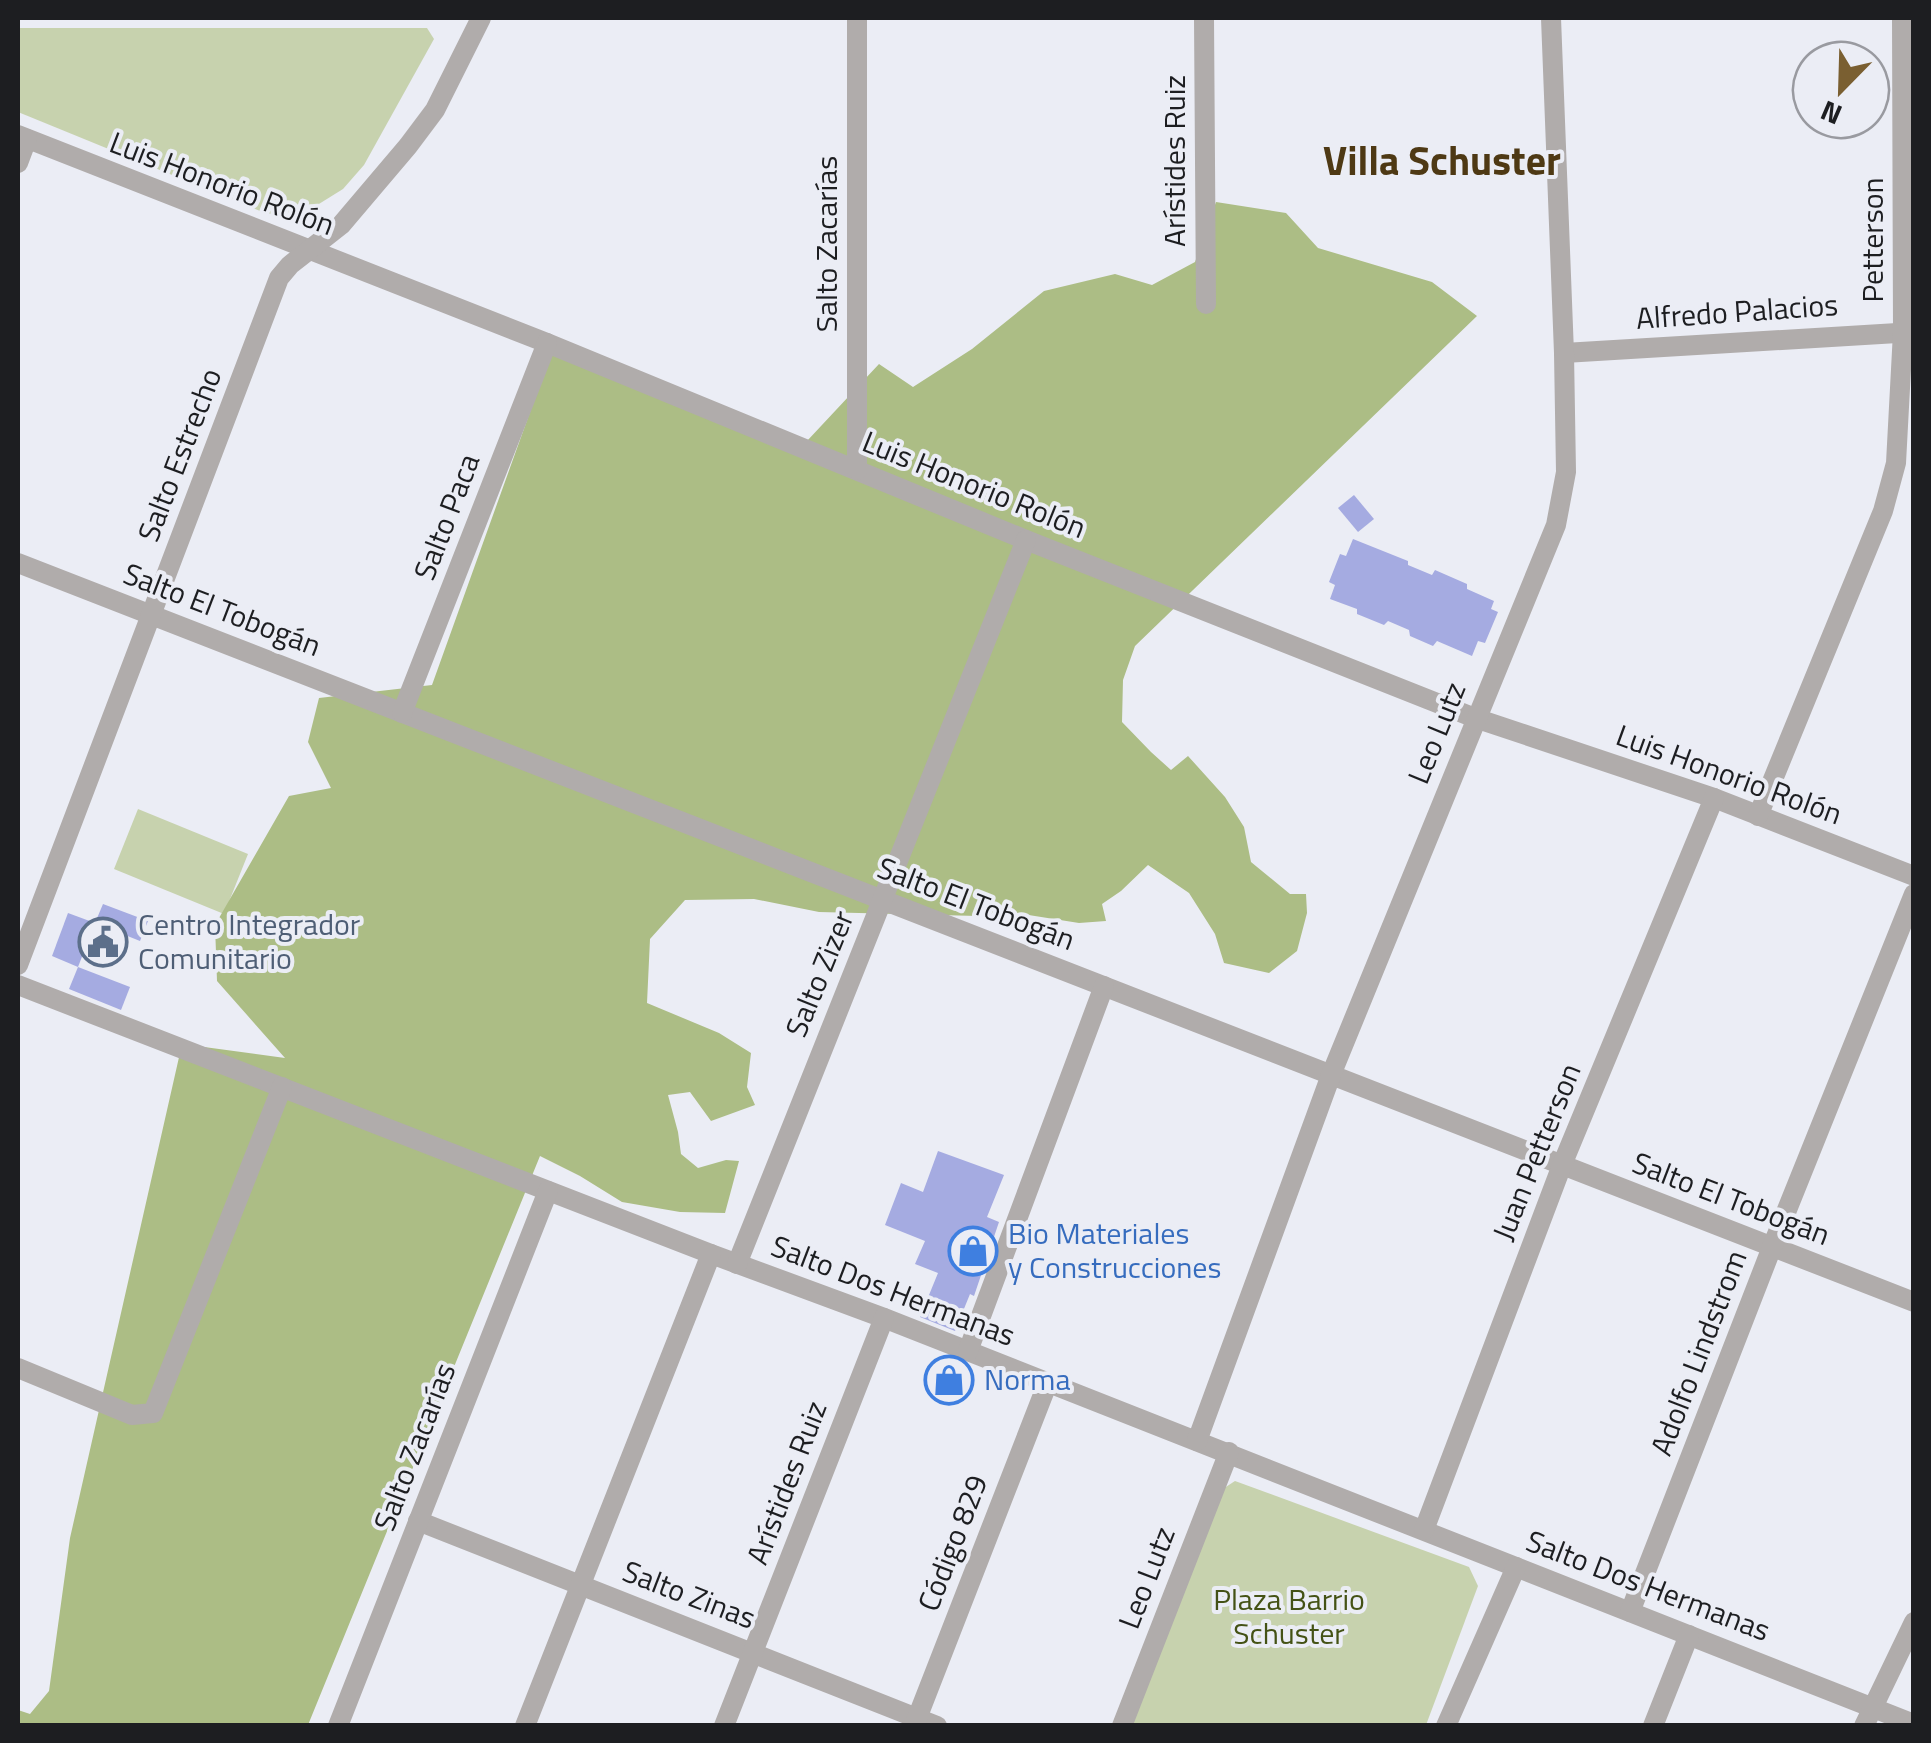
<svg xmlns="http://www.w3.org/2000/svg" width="1931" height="1743" font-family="'Titillium Web',sans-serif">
  <rect width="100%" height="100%" fill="#ebedf5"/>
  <!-- green -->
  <g fill="#c7d2ae">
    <polygon points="18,28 427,28 434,39 364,165 343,189 298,217 265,213 18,112"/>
    <polygon points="138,809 248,854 224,914 114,869"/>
    <polygon points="1235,1481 1469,1567 1478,1586 1426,1725 1127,1726 1215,1494"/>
  </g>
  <!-- forest -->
  <polygon fill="#acbd85" points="1216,202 1286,213 1318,248 1432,282 1477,316 1135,646 1123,680 1122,722 1151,752 1171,770 1188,756 1225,797 1244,827 1251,862 1290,894 1306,894 1307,913 1297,951 1269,973 1224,963 1215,934 1189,893 1148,865 1121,891 1102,904 1106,921 1079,923 1009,912 978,916 819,912 754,899 685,900 650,939 647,1003 719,1033 751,1053 747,1087 755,1105 711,1121 690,1092 668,1095 678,1132 681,1154 698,1168 726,1160 739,1161 725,1213 680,1212 622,1202 580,1176 540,1156 308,1725 18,1725 18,1710 30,1714 49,1691 70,1538 182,1044 285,1058 217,981 215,925 289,796 331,788 308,742 319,698 432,685 553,348 807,441 879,364 913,387 972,349 1044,291 1115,274 1152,285 1195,262"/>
  <!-- building -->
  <g fill="#a5abe1">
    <polygon points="1354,495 1374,519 1358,532 1338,508"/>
    <polygon points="1353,539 1408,561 1408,565 1432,575 1435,570 1467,584 1467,589 1494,601 1491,609 1498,612 1485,643 1478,641 1472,656 1437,641 1433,646 1410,636 1409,630 1388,621 1384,625 1357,614 1357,609 1330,599 1335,585 1329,582 1340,554 1346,556"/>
    <polygon points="103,904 148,921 140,941 95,923"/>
    <polygon points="68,913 95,923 78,967 52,956"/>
    <polygon points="78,967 130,987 121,1010 69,989"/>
    <polygon points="938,1151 1004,1175 987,1217 999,1222 974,1296 970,1294 955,1331 920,1317 938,1273 915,1264 925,1241 885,1225 901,1183 923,1192"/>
  </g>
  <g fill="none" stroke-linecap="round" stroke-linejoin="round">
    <!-- minor -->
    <g stroke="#b0acab" stroke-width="20">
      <polyline points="1204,18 1206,304"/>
      <polyline points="18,135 547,343 1026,540 1475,718 1714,798 1914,876"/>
      <polyline points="18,163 27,139"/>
      <polyline points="1564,353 1914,332"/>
      <polyline points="857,470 857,18"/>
      <polyline points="18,563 1914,1302"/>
      <polyline points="402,713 547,343"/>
      <polyline points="1758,816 1883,511 1896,463 1903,332 1902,18"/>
      <polyline points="18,965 279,278 290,265 341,225 408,146 435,110 481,18"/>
      <polyline points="18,985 711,1254 884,1318 1914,1724"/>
      <polyline points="737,1264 1026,540"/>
      <polyline points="968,1351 1104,986"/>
      <polyline points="18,1368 132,1415 153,1413 282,1087"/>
      <polyline points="1197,1441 1331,1075 1556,525 1566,472 1564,353 1551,18"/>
      <polyline points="418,1521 937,1726"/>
      <polyline points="1424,1530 1562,1165 1714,798"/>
      <polyline points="1630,1612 1772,1247 1914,894"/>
      <polyline points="338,1726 548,1191"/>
      <polyline points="525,1726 711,1254"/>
      <polyline points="724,1726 884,1318"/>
      <polyline points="914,1726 1048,1382"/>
      <polyline points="1122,1726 1229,1452"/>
      <polyline points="1446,1726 1516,1567"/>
      <polyline points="1653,1726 1689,1635"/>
      <polyline points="1864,1726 1914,1622"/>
    </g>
  </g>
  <!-- icons -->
  <defs>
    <g id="civic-ring" transform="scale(2.5)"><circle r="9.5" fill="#ebedf5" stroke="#5c6f8a" stroke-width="1.5"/><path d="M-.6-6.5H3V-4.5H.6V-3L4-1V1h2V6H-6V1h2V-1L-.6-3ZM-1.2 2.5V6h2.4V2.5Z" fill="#5c6f8a"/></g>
    <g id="shop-ring" transform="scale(2.5)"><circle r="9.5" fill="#ebedf5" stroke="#3f7fe0" stroke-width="1.5"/><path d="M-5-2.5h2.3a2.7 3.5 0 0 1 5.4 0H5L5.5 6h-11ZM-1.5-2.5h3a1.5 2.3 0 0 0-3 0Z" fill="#3f7fe0"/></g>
  </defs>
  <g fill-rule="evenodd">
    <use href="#civic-ring" x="103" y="942"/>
    <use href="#shop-ring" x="973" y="1251"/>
    <use href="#shop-ring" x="949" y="1380"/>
  </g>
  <g text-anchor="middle" stroke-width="8" stroke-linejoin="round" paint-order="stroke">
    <!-- street labels -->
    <g font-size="30" fill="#1d1e21" stroke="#ebedf5">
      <text transform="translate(1175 161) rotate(-90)" y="10">Arístides Ruiz</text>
      <text transform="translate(222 184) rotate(21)" y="10">Luis Honorio Rolón</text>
      <text transform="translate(1873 240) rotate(-90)" y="10">Petterson</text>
      <text transform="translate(827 244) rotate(-90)" y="10">Salto Zacarías</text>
      <text transform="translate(1737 312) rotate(-4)" y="10">Alfredo Palacios</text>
      <text transform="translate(180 455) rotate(-69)" y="10">Salto Estrecho</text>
      <text transform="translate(974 485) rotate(22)" y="10">Luis Honorio Rolón</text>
      <text transform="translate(447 517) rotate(-69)" y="10">Salto Paca</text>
      <text transform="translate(222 610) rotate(21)" y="10">Salto El Tobogán</text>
      <text transform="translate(1437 733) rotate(-68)" y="10">Leo Lutz</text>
      <text transform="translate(1729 775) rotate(20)" y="10">Luis Honorio Rolón</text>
      <text transform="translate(976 904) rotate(21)" y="10">Salto El Tobogán</text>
      <text transform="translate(820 974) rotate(-68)" y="10">Salto Zizer</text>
      <text transform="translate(1537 1152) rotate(-68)" y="10">Juan Petterson</text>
      <text transform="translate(1731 1199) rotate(21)" y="10">Salto El Tobogán</text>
      <text transform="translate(893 1291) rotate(21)" y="10">Salto Dos Hermanas</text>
      <text transform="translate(1699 1353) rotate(-69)" y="10">Adolfo Lindstrom</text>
      <text transform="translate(415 1447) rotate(-69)" y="10">Salto Zacarías</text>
      <text transform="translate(787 1483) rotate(-69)" y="10">Arístides Ruiz</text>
      <text transform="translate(953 1543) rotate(-69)" y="10">Código 829</text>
      <text transform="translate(1147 1578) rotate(-69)" y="10">Leo Lutz</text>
      <text transform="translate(1648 1586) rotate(21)" y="10">Salto Dos Hermanas</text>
      <text transform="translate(689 1595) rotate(21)" y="10">Salto Zinas</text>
    </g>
    <!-- service labels -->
    <g font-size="30" fill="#4e5e75" stroke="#ebedf5" text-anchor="start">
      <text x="138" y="935">Centro Integrador<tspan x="138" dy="34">Comunitario</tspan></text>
    </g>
    <!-- shop labels -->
    <g font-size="30" fill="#366cbe" stroke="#ebedf5" text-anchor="start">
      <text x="1008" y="1244">Bio Materiales<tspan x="1008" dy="34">y Construcciones</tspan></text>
      <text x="984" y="1390">Norma</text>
    </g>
    <!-- park labels -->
    <g font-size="30" fill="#445215" stroke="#ebedf5">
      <text x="1289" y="1610">Plaza Barrio<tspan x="1289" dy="34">Schuster</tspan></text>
    </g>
    <!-- district labels -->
    <g font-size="40" font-weight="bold" fill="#4e3914" stroke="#ebedf5">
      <text x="1442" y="175">Villa Schuster</text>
    </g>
  </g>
  <!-- border -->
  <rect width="1931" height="1743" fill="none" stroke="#1d1e21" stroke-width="40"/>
  <!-- north arrow -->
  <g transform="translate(1841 90) rotate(203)"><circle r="48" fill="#ebedf5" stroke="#999aa0" stroke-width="2.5"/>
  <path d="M0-8L18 38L0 25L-18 38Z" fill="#7a5f31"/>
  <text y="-15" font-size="28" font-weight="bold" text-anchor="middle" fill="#1d1e21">N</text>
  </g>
</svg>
